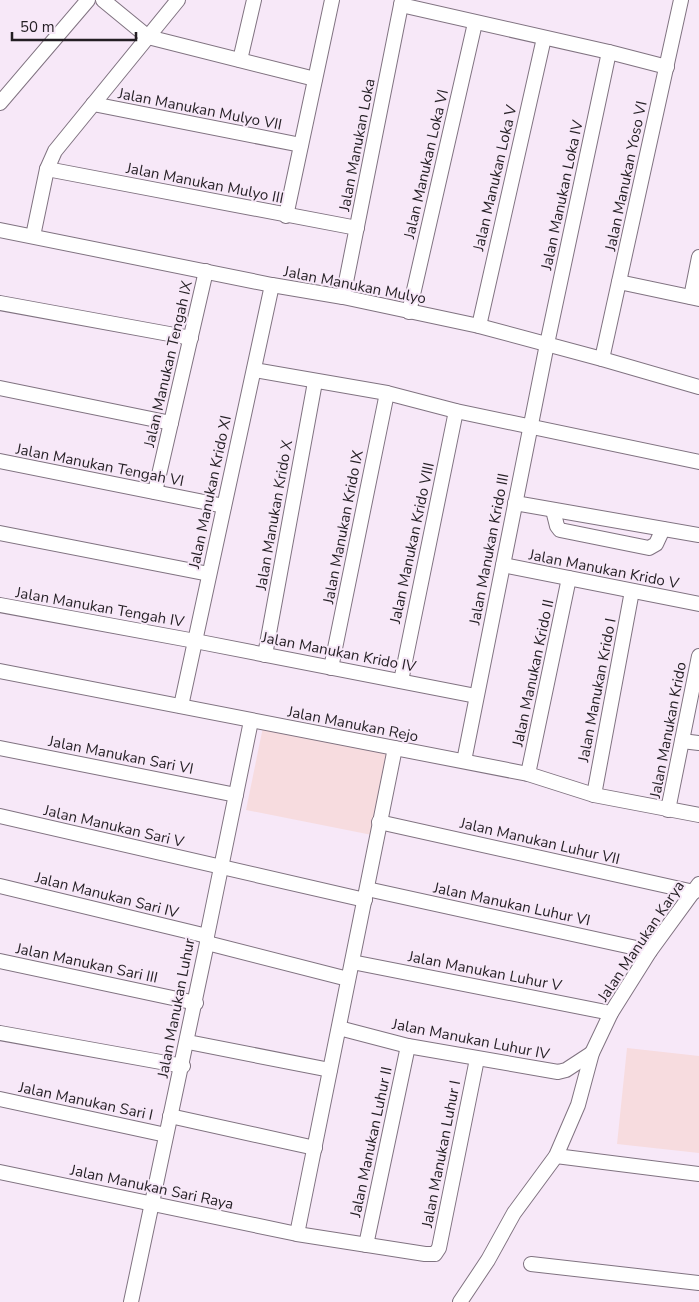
<svg xmlns="http://www.w3.org/2000/svg" width="699" height="1302" font-family="'Nunito Sans',sans-serif">
  <rect width="100%" height="100%" fill="#f7e8f8"/>
  <!-- education -->
  <g fill="#f7dcdf">
    <polygon points="263,727 389,752 372,835 246,810"/>
    <polygon points="627,1048 699,1056 699,1153 617,1144"/>
  </g>
  <g fill="none" stroke-linecap="round" stroke-linejoin="round">
    <!-- minor casing -->
    <g stroke="#807381" stroke-width="16">
      <g id="minor">
        <polyline points="103,0 148,37 315,79"/>
        <polyline points="401,5 609,52 667,67"/>
        <polyline points="240,60 254,0"/>
        <polyline points="0,103 88,0"/>
        <polyline points="93,104 301,145"/>
        <polyline points="47,169 357,228"/>
        <polyline points="286,216 332,0"/>
        <polyline points="0,230 272,285 343,297 479,326 602,359 699,387"/>
        <polyline points="33,236 47,169 55,151 178,0"/>
        <polyline points="619,282 699,299"/>
        <polyline points="343,297 402,0"/>
        <polyline points="691,297 699,257"/>
        <polyline points="0,303 191,338"/>
        <polyline points="409,312 475,23"/>
        <polyline points="479,326 544,38"/>
        <polyline points="602,359 681,0"/>
        <polyline points="254,370 387,393 456,411 699,462"/>
        <polyline points="0,388 171,423"/>
        <polyline points="0,461 224,506"/>
        <polyline points="155,492 206,271"/>
        <polyline points="515,503 699,535"/>
        <polyline points="553,510 557,526 560,530 649,548 656,544 663,529"/>
        <polyline points="0,533 209,574"/>
        <polyline points="503,565 699,604"/>
        <polyline points="0,605 195,641 476,696"/>
        <polyline points="265,655 315,382"/>
        <polyline points="331,668 387,393"/>
        <polyline points="0,671 528,774 594,795 699,815"/>
        <polyline points="401,681 456,411"/>
        <polyline points="181,706 272,285"/>
        <polyline points="682,741 699,743"/>
        <polyline points="0,748 236,795"/>
        <polyline points="464,761 547,344 609,52"/>
        <polyline points="528,774 569,578"/>
        <polyline points="594,795 632,591"/>
        <polyline points="668,810 699,656"/>
        <polyline points="0,816 365,900"/>
        <polyline points="379,822 694,892"/>
        <polyline points="0,886 207,936"/>
        <polyline points="367,889 650,951"/>
        <polyline points="207,943 348,979"/>
        <polyline points="0,961 196,1003"/>
        <polyline points="352,962 611,1013"/>
        <polyline points="339,1028 408,1046 558,1072 566,1070 592,1053"/>
        <polyline points="0,1033 183,1066"/>
        <polyline points="188,1042 330,1070"/>
        <polyline points="0,1099 166,1135"/>
        <polyline points="170,1116 315,1148"/>
        <polyline points="556,1156 699,1174"/>
        <polyline points="0,1172 297,1234 425,1254 435,1254 439,1248 477,1059"/>
        <polyline points="297,1234 395,748"/>
        <polyline points="366,1245 408,1046"/>
        <polyline points="531,1264 699,1283"/>
        <polyline points="131,1302 207,943 207,936 251,721"/>
        <polyline points="460,1302 488,1260 514,1213 556,1156 578,1105 592,1053 611,1013 650,951 699,884"/>
      </g>
    </g>
    <!-- minor -->
    <use href="#minor" stroke="#fff" stroke-width="14"/>
  </g>
  <g text-anchor="middle" stroke-width="4" stroke-linejoin="round" paint-order="stroke">
    <!-- street labels -->
    <g font-size="15" fill="#231e23" stroke="#f7e8f8">
      <text transform="translate(200 109) rotate(11)" y="5">Jalan Manukan Mulyo VII</text>
      <text transform="translate(357 145) rotate(-79)" y="5">Jalan Manukan Loka</text>
      <text transform="translate(426 164) rotate(-77)" y="5">Jalan Manukan Loka VI</text>
      <text transform="translate(626 176) rotate(-78)" y="5">Jalan Manukan Yoso VI</text>
      <text transform="translate(495 178) rotate(-77)" y="5">Jalan Manukan Loka V</text>
      <text transform="translate(205 183) rotate(11)" y="5">Jalan Manukan Mulyo III</text>
      <text transform="translate(562 195) rotate(-78)" y="5">Jalan Manukan Loka IV</text>
      <text transform="translate(355 285) rotate(11)" y="5">Jalan Manukan Mulyo</text>
      <text transform="translate(168 364) rotate(-77)" y="5">Jalan Manukan Tengah IX</text>
      <text transform="translate(100 465) rotate(11)" y="5">Jalan Manukan Tengah VI</text>
      <text transform="translate(210 492) rotate(-78)" y="5">Jalan Manukan Krido XI</text>
      <text transform="translate(274 515) rotate(-80)" y="5">Jalan Manukan Krido X</text>
      <text transform="translate(343 527) rotate(-79)" y="5">Jalan Manukan Krido IX</text>
      <text transform="translate(412 543) rotate(-78)" y="5">Jalan Manukan Krido VIII</text>
      <text transform="translate(489 549) rotate(-79)" y="5">Jalan Manukan Krido III</text>
      <text transform="translate(604 569) rotate(11)" y="5">Jalan Manukan Krido V</text>
      <text transform="translate(100 607) rotate(10)" y="5">Jalan Manukan Tengah IV</text>
      <text transform="translate(339 652) rotate(11)" y="5">Jalan Manukan Krido IV</text>
      <text transform="translate(533 673) rotate(-78)" y="5">Jalan Manukan Krido II</text>
      <text transform="translate(597 690) rotate(-79)" y="5">Jalan Manukan Krido I</text>
      <text transform="translate(353 724) rotate(11)" y="5">Jalan Manukan Rejo</text>
      <text transform="translate(668 730) rotate(-79)" y="5">Jalan Manukan Krido</text>
      <text transform="translate(121 755) rotate(11)" y="5">Jalan Manukan Sari VI</text>
      <text transform="translate(114 826) rotate(13)" y="5">Jalan Manukan Sari V</text>
      <text transform="translate(540 841) rotate(13)" y="5">Jalan Manukan Luhur VII</text>
      <text transform="translate(107 895) rotate(14)" y="5">Jalan Manukan Sari IV</text>
      <text transform="translate(512 904) rotate(12)" y="5">Jalan Manukan Luhur VI</text>
      <text transform="translate(641 941) rotate(-56)" y="5">Jalan Manukan Karya</text>
      <text transform="translate(87 963) rotate(12)" y="5">Jalan Manukan Sari III</text>
      <text transform="translate(485 971) rotate(11)" y="5">Jalan Manukan Luhur V</text>
      <text transform="translate(176 1008) rotate(-79)" y="5">Jalan Manukan Luhur</text>
      <text transform="translate(471 1039) rotate(11)" y="5">Jalan Manukan Luhur IV</text>
      <text transform="translate(86 1101) rotate(12)" y="5">Jalan Manukan Sari I</text>
      <text transform="translate(371 1142) rotate(-78)" y="5">Jalan Manukan Luhur II</text>
      <text transform="translate(441 1154) rotate(-79)" y="5">Jalan Manukan Luhur I</text>
      <text transform="translate(152 1187) rotate(12)" y="5">Jalan Manukan Sari Raya</text>
    </g>
  </g>
  <!-- scale -->
  <path d="M12 32v8h124v-8" fill="none" stroke="#231e23" stroke-width="2.5"/>
  <text x="20" y="32" font-size="15" fill="#231e23" stroke="#f7e8f8" stroke-width="4" paint-order="stroke">50 m</text>
</svg>
